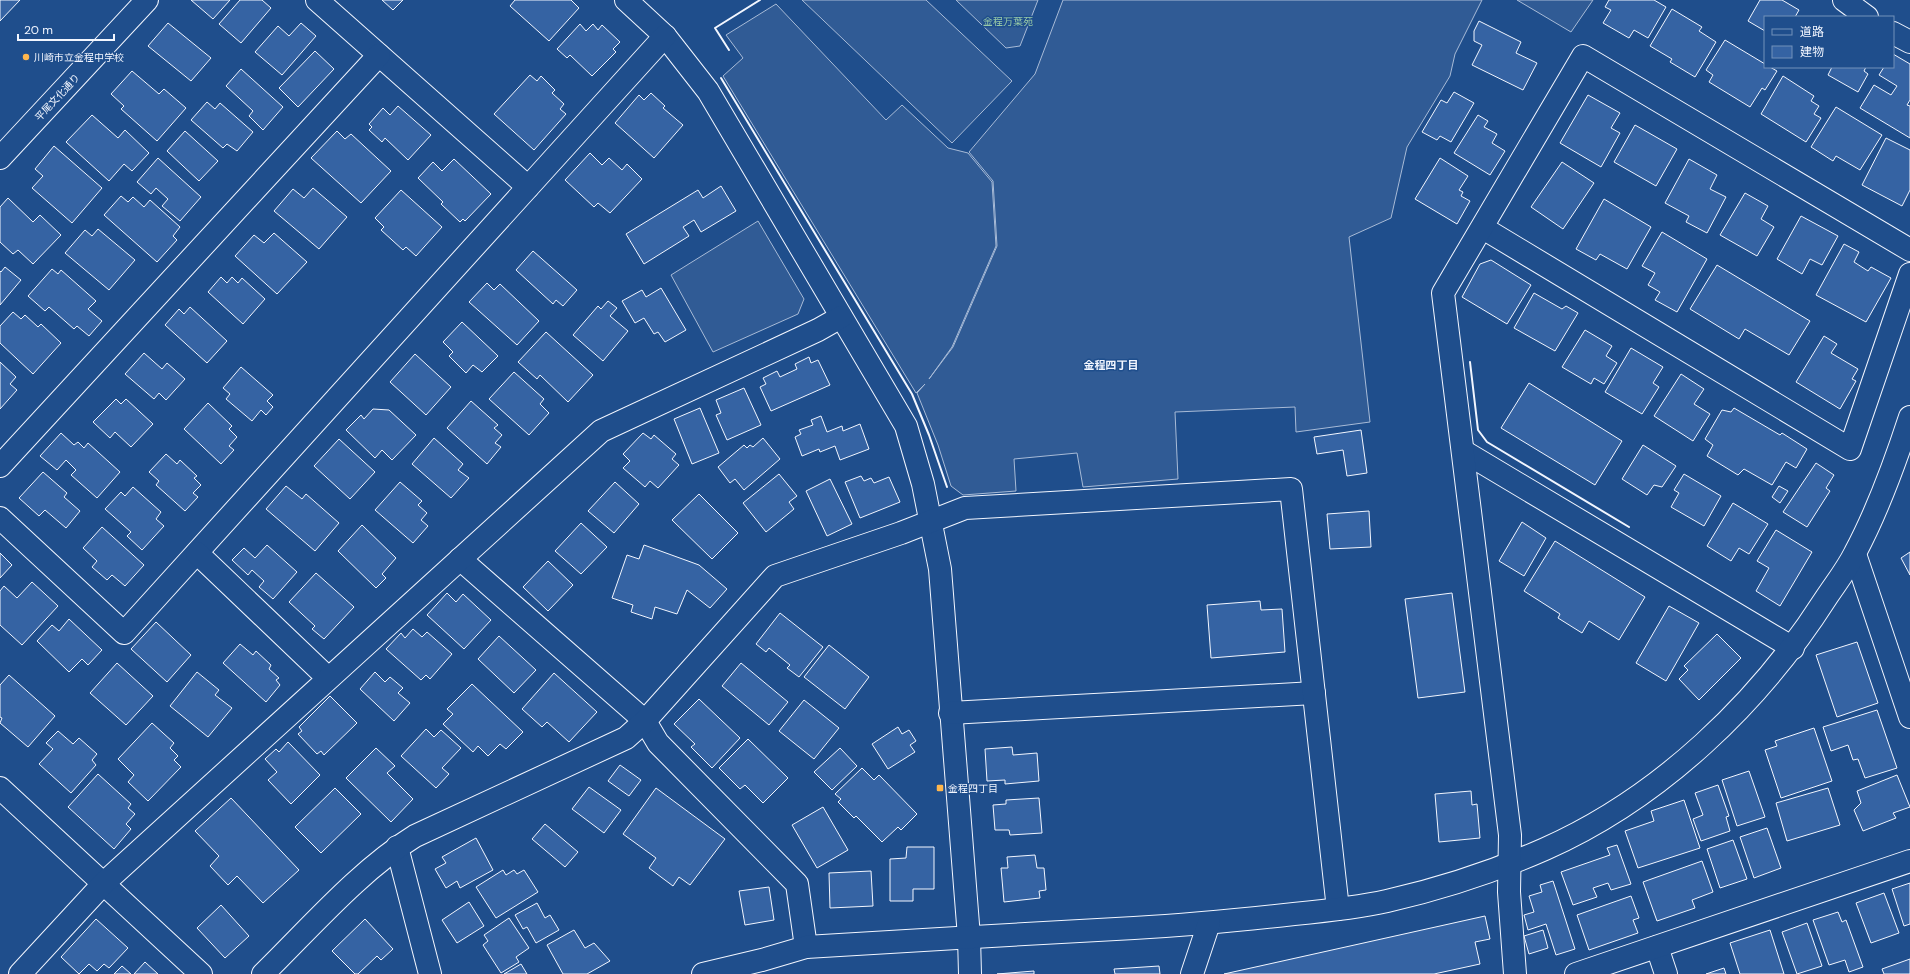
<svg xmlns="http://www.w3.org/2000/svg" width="1910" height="974" font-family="'DM Sans','Noto Sans JP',sans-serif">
  <rect width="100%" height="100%" fill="#1f4e8c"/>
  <!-- built -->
  <g fill="#305b95" stroke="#a8bbd7">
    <polygon points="802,0 926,0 1012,81 952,143"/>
    <polygon points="956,0 1038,0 1020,46 1006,48"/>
    <polygon points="1063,0 1482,0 1455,54 1450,76 1407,147 1391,218 1349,237 1370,422 1296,432 1295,407 1175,412 1178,479 1083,487 1077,453 1014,459 1016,491 963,495 951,486 938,445 917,393 925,384 916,393 723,76 743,58 726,35 776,4 886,120 902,105 948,148 968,153 992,182 996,246 952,347 929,379 953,347 997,246 993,181 969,152 1035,74"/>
    <polygon points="1517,0 1593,0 1571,32"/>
    <polygon points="758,221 804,299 798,314 713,352 671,275"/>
  </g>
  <!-- building -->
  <g fill="#3563a3" stroke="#f2f6ff">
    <polygon points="0,0 20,0 0,21"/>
    <polygon points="191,0 230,0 213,19"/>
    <polygon points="240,0 262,0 271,8 241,43 219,24"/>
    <polygon points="382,0 403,0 393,10"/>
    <polygon points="515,0 571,0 579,8 549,41 510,6"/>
    <polygon points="1609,0 1654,0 1666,7 1648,38 1634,30 1629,38 1603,23 1611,10 1605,7"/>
    <polygon points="1760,0 1782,0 1799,10 1795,17 1765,17 1765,31 1748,21"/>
    <polygon points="1672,9 1702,27 1699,31 1716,42 1695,77 1670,62 1672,59 1650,46"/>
    <polygon points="1479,21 1521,42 1516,53 1537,63 1523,90 1472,65 1482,45 1474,41 1474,31"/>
    <polygon points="168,23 211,58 191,81 148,46"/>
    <polygon points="301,23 316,36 282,75 255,52 278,26 289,36"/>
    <polygon points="580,24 586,31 593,24 598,30 602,25 620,42 613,49 616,52 592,76 570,55 567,58 557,49"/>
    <polygon points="1725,40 1765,64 1765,67 1770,67 1777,71 1765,90 1762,88 1750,107 1709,82 1713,75 1706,70"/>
    <polygon points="315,51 334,69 298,107 279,88"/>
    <polygon points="1893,54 1910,64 1910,100 1907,105 1910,106 1910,138 1860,108 1874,85 1891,95 1897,86 1879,75 1884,67 1893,67"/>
    <polygon points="1832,67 1866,67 1864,71 1868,74 1858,92 1828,75"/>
    <polygon points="241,69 283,107 263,130 249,116 253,111 226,86"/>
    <polygon points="132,71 159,94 164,89 186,108 157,141 121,109 124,106 111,94"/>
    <polygon points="530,75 537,81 541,76 555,90 552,93 564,104 560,109 566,114 534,150 494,114"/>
    <polygon points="1783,76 1814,96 1811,101 1819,106 1814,114 1821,118 1806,142 1761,114"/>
    <polygon points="1454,92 1474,103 1451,142 1440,136 1437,140 1422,132 1441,100 1447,103"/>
    <polygon points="651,93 665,106 663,108 683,125 654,158 615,123 639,95 644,100"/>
    <polygon points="1588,95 1620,113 1611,128 1620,133 1601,167 1560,143"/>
    <polygon points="207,102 215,109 220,103 253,132 237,151 227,144 223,148 191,120"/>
    <polygon points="398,106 431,135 408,160 385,138 382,142 369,130 372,127 369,124 383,108 390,115"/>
    <polygon points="1836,107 1882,135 1860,170 1836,156 1833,161 1811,147"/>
    <polygon points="92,115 118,138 125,130 149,153 132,171 124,164 109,181 66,142"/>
    <polygon points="1478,115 1488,121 1484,127 1497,134 1492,143 1505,151 1490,175 1454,153"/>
    <polygon points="1635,125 1677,149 1656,186 1614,162"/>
    <polygon points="185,131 218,161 199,181 167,151"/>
    <polygon points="337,131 345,139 351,134 391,171 361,203 311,158"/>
    <polygon points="1886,138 1910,150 1910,190 1902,206 1862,185"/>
    <polygon points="54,146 102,188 72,223 32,188 43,176 35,169"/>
    <polygon points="590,153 602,165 609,158 622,170 627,164 642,179 610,213 598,203 594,207 565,180"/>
    <polygon points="158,158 201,197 180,221 162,206 168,199 156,188 151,194 137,182"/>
    <polygon points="1440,158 1468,176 1459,190 1463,192 1461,196 1470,201 1457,224 1415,199"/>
    <polygon points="454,159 491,194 465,221 463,219 460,222 441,204 443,202 418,178 433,162 442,171"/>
    <polygon points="1689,159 1717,175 1710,189 1726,197 1707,233 1686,222 1689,216 1665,203"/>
    <polygon points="1562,162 1594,183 1563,229 1531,207"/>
    <polygon points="721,186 736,211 701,232 694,220 683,227 689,236 644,264 626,234 698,190 703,198"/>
    <polygon points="313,188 347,217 319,249 274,211 293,189 304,198"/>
    <polygon points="401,190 442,227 416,256 406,247 403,250 381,230 384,227 375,218"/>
    <polygon points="1745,193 1768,206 1761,219 1774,227 1757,256 1720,235"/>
    <polygon points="121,196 128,202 133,197 144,207 150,200 180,227 173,236 177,240 157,262 104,215"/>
    <polygon points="8,198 33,222 40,215 61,235 33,264 18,250 13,254 0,242 0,207"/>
    <polygon points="1604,199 1651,227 1627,269 1600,254 1596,260 1576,249"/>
    <polygon points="1801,216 1838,236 1822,265 1810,259 1802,274 1777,259"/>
    <polygon points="98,229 135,260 109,290 65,253 85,230 92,236"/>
    <polygon points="1662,232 1707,259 1677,312 1655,300 1660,292 1648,285 1655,273 1642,266"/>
    <polygon points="274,233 307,262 277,294 235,256 254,235 264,243"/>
    <polygon points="1844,244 1859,252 1854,262 1868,271 1871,267 1891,278 1866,322 1816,295"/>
    <polygon points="533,251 577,290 563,306 556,300 553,304 516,270"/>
    <polygon points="1491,260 1531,285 1507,324 1462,297 1480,264"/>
    <polygon points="1717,265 1810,321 1789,355 1745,329 1739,339 1690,309"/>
    <polygon points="5,267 21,280 0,305 0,271 1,272"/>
    <polygon points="52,269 58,274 61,270 96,301 88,309 102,321 89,336 77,326 74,329 49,307 45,311 28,296"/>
    <polygon points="221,277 227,283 232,277 238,283 242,278 265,299 243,324 208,292"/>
    <polygon points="487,283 494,290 500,284 539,321 517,345 469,302"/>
    <polygon points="661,288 686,330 665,342 658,332 654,334 644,318 635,323 622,301 642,290 646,297"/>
    <polygon points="1534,293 1562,309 1566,306 1578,313 1555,351 1514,328"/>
    <polygon points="608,301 617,308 610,316 628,331 603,361 573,335 598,306 601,309"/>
    <polygon points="190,307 227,341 207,363 165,325 179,309 184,314"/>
    <polygon points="13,312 21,319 25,315 38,327 41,324 61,343 33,374 0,343 0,326"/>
    <polygon points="462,322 498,356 482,372 473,365 466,373 449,356 453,352 443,342"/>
    <polygon points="1585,330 1612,346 1606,356 1617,363 1604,384 1594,378 1591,384 1562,367"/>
    <polygon points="546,332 593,375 568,402 540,375 537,379 518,362"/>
    <polygon points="1824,336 1837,344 1831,353 1858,369 1852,379 1856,381 1840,409 1796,382"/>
    <polygon points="1631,348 1663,367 1653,383 1659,387 1642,414 1605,392"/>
    <polygon points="144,353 162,369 167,363 185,379 166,400 159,393 154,399 125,374"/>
    <polygon points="415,354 451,387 426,415 390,382"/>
    <polygon points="809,357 811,363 818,360 830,385 771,411 760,387 766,384 763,378 777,371 780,377 797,369 795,364"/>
    <polygon points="0,362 16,377 10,384 17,390 0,409"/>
    <polygon points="241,367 273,395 267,401 273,407 266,415 261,410 252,421 226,399 230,394 223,388"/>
    <polygon points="514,372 544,399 540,404 549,413 529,435 489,399"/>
    <polygon points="1681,374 1704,389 1694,404 1710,414 1693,441 1654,416"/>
    <polygon points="1529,383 1622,441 1595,485 1501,428"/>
    <polygon points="744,388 761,425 727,440 716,415 721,413 716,400"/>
    <polygon points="116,399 121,404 126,399 153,424 131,447 115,432 110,438 93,422"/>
    <polygon points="471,401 498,425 494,428 502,435 495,443 501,447 487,464 447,428"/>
    <polygon points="208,403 232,426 229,429 237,437 229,446 234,450 221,464 184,429"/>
    <polygon points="700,408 719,453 692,464 674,419"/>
    <polygon points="1734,408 1780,435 1782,433 1807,449 1796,468 1786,462 1772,485 1744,469 1738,475 1707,456 1713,445 1705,439 1722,410 1731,412"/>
    <polygon points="373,409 389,410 416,435 392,460 382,450 375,458 346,430 361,415 364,419"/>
    <polygon points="821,416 827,432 842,426 843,431 860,424 869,449 840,460 835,446 820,452 819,449 802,456 795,437 801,434 799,430 813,425 811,420"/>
    <polygon points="1361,430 1367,473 1347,476 1343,450 1317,454 1314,437"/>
    <polygon points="61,433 74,445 78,442 84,448 88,443 120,472 97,498 71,475 76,470 66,460 57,470 40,456"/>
    <polygon points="643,433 651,439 654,435 676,454 672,459 679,465 658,488 650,481 645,487 623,468 630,461 623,454"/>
    <polygon points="434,438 463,464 458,470 469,478 451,498 412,464"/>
    <polygon points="763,438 780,459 744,490 735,479 730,483 718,467 744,445 747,448 750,445 753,447"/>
    <polygon points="339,439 375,472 350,499 314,466"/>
    <polygon points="1643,445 1676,466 1662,487 1654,485 1647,495 1622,479"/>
    <polygon points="166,454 177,464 180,460 197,476 194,478 201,485 193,493 198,497 185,511 156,485 159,481 149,472"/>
    <polygon points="1816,463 1834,475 1826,488 1830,491 1807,527 1783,512"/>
    <polygon points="43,472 67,493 64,497 80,511 66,528 45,510 39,516 19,498"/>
    <polygon points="779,474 797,496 789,502 794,509 766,532 743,503"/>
    <polygon points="1684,474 1721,496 1704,526 1671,507 1679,493 1674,490"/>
    <polygon points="861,476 864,481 871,478 874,483 889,477 900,502 860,518 845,482"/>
    <polygon points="830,479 852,524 827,536 806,491"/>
    <polygon points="400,482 422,501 418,505 427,513 421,520 428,526 413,543 375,510"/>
    <polygon points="615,482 639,504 614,533 588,511"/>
    <polygon points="286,486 302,499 306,494 339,523 315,551 266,509"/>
    <polygon points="1779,486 1788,491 1780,503 1772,497"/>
    <polygon points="133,487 161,512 156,519 164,526 142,550 127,536 131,532 105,509 121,492 125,496"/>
    <polygon points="699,494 738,533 712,559 672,520"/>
    <polygon points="1733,503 1768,524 1749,554 1739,548 1731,561 1707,546"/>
    <polygon points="1369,511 1371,547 1330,549 1327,514"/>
    <polygon points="1522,522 1546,538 1524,576 1499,561"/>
    <polygon points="581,523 607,547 581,574 555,551"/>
    <polygon points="362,525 396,558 382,574 386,578 376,588 338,551"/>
    <polygon points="102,527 144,565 125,586 112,575 107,580 92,567 97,561 83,548"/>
    <polygon points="1776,530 1812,552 1780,606 1756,591 1769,568 1757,561"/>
    <polygon points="1555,541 1645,597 1619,640 1589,621 1582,633 1558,618 1560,614 1524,591"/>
    <polygon points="267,545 297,572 273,599 259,587 264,581 252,570 248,575 232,560 244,548 255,558"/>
    <polygon points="644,545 699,565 727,589 710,608 687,590 677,614 655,607 652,619 631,612 633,605 612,598 627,555 639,559"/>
    <polygon points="1910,552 1910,575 1901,558"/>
    <polygon points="0,553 12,565 0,578"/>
    <polygon points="548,561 573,585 548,611 523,587"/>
    <polygon points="316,573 354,607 324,639 312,629 315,626 289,602"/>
    <polygon points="32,582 58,606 22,645 0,625 0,591 4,586 17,598"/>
    <polygon points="447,593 456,602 463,594 491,620 464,649 427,615"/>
    <polygon points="1452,593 1465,692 1418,698 1405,599"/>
    <polygon points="1260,601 1261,610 1282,609 1285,652 1211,658 1207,605"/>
    <polygon points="1669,606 1699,623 1666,681 1636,663"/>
    <polygon points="780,613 823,647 799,677 787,668 790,665 769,648 766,652 756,644"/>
    <polygon points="69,619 102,650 88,665 82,659 69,672 37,641 52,625 59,631"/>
    <polygon points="156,622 191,655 167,682 131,649"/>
    <polygon points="413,629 422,637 427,632 452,654 430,679 426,675 421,680 386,649 401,633 405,638"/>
    <polygon points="1717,634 1741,658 1699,700 1679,679 1688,670 1684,666"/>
    <polygon points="499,636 536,670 514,693 478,659"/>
    <polygon points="1857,642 1878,703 1837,717 1816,655"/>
    <polygon points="240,644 253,655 256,651 271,665 269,669 279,678 276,680 280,685 266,702 223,663"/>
    <polygon points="829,645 869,677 845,709 804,677"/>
    <polygon points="117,663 153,696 126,725 90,693"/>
    <polygon points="741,663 788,702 769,725 722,686"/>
    <polygon points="197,672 219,690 215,695 232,708 208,737 170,706"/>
    <polygon points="375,672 385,682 390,677 403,688 398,693 410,703 394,721 360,689"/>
    <polygon points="554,673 597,712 569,742 547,722 542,727 522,709"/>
    <polygon points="9,675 55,716 28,747 0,723 2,718 0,717 0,685"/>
    <polygon points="472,684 523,732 506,749 500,744 488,756 478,746 473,752 443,724 453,714 447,709"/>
    <polygon points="330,696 357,723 324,755 321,751 317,754 298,734 302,731 299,727"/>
    <polygon points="699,699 740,738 712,768 691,747 695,744 674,724"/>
    <polygon points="804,700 839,728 814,759 779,731"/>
    <polygon points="1877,710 1897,768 1865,778 1858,759 1853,760 1848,745 1831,751 1823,727"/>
    <polygon points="152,723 174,743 170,748 178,756 174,760 181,767 148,801 128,782 134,775 118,759"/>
    <polygon points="898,727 902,734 909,730 916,741 910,745 915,752 888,769 872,744"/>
    <polygon points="1814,728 1832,781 1781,798 1765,750 1777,746 1775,741"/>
    <polygon points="426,729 434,737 441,730 461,748 442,768 449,774 436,788 401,756"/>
    <polygon points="58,731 73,744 79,738 97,754 92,760 96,765 71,793 39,764 53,749 46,743"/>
    <polygon points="748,739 788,778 763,803 745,785 740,789 719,768"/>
    <polygon points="288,742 320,775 291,804 268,780 277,772 265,759 276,749 279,752"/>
    <polygon points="1012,747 1013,755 1037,753 1039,781 1005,784 1005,780 987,781 985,749"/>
    <polygon points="376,748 395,766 387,773 413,799 391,822 346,778"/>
    <polygon points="840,748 857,766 832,790 814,772"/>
    <polygon points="620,765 641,780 629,796 608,781"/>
    <polygon points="862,768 874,780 879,775 917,814 901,830 898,827 882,842 856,816 854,818 838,802 841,799 835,794"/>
    <polygon points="1749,771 1765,817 1737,826 1722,780"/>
    <polygon points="98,774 131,804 128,808 135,814 126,824 131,829 114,849 68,807"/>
    <polygon points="1897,775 1910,807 1893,813 1896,818 1863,831 1854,810 1861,803 1857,791"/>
    <polygon points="1718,785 1729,816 1726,817 1730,831 1701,841 1693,819 1703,815 1695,793"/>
    <polygon points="589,787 621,810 604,833 572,809"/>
    <polygon points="335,788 361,814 321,853 295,827"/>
    <polygon points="656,788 725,839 690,885 679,877 673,886 649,868 656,858 623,834"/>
    <polygon points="1828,788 1840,825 1787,841 1776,803"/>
    <polygon points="1471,791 1472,805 1477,804 1480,838 1439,842 1435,794"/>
    <polygon points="231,798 299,870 263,903 237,876 228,885 210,866 219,856 195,831"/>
    <polygon points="1039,798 1042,833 1010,835 1009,830 995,830 993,805 1006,804 1006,800"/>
    <polygon points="1684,800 1700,848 1638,868 1625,831 1654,821 1651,811"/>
    <polygon points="823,807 848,850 817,868 792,825"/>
    <polygon points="545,824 578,852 565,867 532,839"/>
    <polygon points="1767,828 1781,868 1754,878 1740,837"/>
    <polygon points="476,838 493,870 460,888 457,881 446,888 435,869 446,863 442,857"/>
    <polygon points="1733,840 1747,879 1720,888 1707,849"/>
    <polygon points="1617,845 1631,884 1611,890 1608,883 1593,888 1597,897 1573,905 1561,872 1610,855 1607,848"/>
    <polygon points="907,847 934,847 934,889 913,889 913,901 890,901 890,859 906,858"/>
    <polygon points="1035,855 1037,868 1044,868 1046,890 1039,891 1040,898 1004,902 1001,868 1008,868 1007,857"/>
    <polygon points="1702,861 1713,892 1692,900 1695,908 1657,921 1643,882"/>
    <polygon points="503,870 506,875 514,870 517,874 524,870 538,892 496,918 476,887"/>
    <polygon points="871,871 873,906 830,908 829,873"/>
    <polygon points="1553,881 1575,949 1556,955 1546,924 1528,930 1524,915 1534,912 1529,896 1542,892 1540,885"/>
    <polygon points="1910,883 1910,924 1904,926 1892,889"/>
    <polygon points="769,887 774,920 745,925 739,891"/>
    <polygon points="1884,893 1899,933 1871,943 1856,903"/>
    <polygon points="1631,896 1639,918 1633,920 1638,933 1589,950 1577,915"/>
    <polygon points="469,902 484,926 457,943 442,920"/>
    <polygon points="537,903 545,918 550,915 559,930 536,943 527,927 523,929 515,915"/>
    <polygon points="221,905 249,936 225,958 197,928"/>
    <polygon points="1838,912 1842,922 1846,920 1863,967 1849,972 1845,960 1829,965 1813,920"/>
    <polygon points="1485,916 1490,939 1475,942 1480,964 1434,974 1224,974"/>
    <polygon points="509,918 529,948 516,957 519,962 501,973 483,945 488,941 484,935"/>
    <polygon points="96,919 128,948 109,968 104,964 97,971 89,964 79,974 61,957"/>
    <polygon points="365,919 393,949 381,960 377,956 358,974 355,974 332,951"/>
    <polygon points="1807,923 1822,966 1797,974 1782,932"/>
    <polygon points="574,930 585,948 594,943 610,961 587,974 563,974 547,945"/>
    <polygon points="1543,930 1548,948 1529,954 1524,936"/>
    <polygon points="1770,930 1784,974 1740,974 1730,943"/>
    <polygon points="1910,959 1910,974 1884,974 1882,969"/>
    <polygon points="145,962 158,974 134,974"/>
    <polygon points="521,964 527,974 504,974"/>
    <polygon points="122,966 131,974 114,974"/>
    <polygon points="1159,966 1160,974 1115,974 1114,969"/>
    <polygon points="1724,968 1726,974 1706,974"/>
    <polygon points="1034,971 1034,974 997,974"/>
  </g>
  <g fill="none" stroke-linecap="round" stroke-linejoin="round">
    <!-- minor casing -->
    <g stroke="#f2f6ff" stroke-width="24">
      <g id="minor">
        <polyline points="317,0 528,187"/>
        <polyline points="626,0 665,36 708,91 906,426 923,484 940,569 969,937 970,974"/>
        <polyline points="1844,0 1867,17"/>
        <polyline points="1893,33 1910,42"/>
        <polyline points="0,158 147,0"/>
        <polyline points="1483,228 1850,449 1910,274"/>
        <polyline points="1463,451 1793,648"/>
        <polyline points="0,466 379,55"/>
        <polyline points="0,518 124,633 665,36"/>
        <polyline points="197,553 328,678"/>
        <polyline points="1855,554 1910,717"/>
        <polyline points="460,559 645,721 658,743 797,884 806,947"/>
        <polyline points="950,713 1314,693"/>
        <polyline points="0,788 201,974"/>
        <polyline points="397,847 430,974"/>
        <polyline points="1657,947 1666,974"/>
        <polyline points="20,974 104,883 601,431 818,330 841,317"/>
        <path d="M263 974C310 928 360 870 415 836L626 738 645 721 775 576 901 533 965 508 1291 489 1338 909"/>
        <path d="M703 974 762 960 806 947C915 940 1025 934 1134 928 1187 925 1240 920 1294 914 1325 911 1356 908 1387 901 1440 889 1495 871 1545 849 1660 798 1759 703 1826 598 1836 583 1847 569 1855 553 1878 510 1895 463 1910 417"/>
        <polyline points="1192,974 1209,923"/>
        <polyline points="1515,974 1509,892 1510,835 1443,293 1583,56 1910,250"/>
        <polyline points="1576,974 1910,861"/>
      </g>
    </g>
    <!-- minor -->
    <use href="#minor" stroke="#1f4e8c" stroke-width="22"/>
    <!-- wall -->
    <g stroke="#f2f6ff" stroke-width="2">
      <polyline points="729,50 715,28 760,0"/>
      <polyline points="721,78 912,394 929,435 947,487"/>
      <polyline points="1470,362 1478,430 1487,442 1629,527"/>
    </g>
  </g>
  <!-- markers -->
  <g fill="#ffb74d" stroke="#1f4e8c" stroke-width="1.5">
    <circle cx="26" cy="57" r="4"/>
    <rect x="936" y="784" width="8" height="8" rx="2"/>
  </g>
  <g text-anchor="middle" stroke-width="3" stroke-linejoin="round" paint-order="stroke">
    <!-- park labels -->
    <g font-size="10" fill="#97c8a6" stroke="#1f4e8c">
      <text x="1008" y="25">金程万葉苑</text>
    </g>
    <!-- poi labels -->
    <g font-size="10" fill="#f2f6ff" stroke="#1f4e8c" text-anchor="start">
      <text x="34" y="61">川崎市立金程中学校</text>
      <text x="948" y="792">金程四丁目</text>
    </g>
    <!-- street labels -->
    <g font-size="10" fill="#f2f6ff" stroke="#1f4e8c">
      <text transform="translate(57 97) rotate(-47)" y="4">平尾文化通り</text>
    </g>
    <!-- neighbourhood labels -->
    <g font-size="11" font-weight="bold" fill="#f2f6ff" stroke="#1f4e8c">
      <text x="1111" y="369">金程四丁目</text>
    </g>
  </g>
  <!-- legend -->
  <rect x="1764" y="16" width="130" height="52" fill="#1f4e8c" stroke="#7391ba"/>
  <rect x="1772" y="29" width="20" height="6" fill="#1f4e8c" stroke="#7391ba"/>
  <text x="1800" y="36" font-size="12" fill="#f2f6ff">道路</text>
  <rect x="1772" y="46" width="20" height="12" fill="#3563a3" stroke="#7391ba"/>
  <text x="1800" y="56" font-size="12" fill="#f2f6ff">建物</text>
  <!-- scale -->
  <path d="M18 34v6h96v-6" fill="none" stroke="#f2f6ff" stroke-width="2"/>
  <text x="24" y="34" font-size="12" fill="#f2f6ff" stroke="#1f4e8c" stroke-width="3" paint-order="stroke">20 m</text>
</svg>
